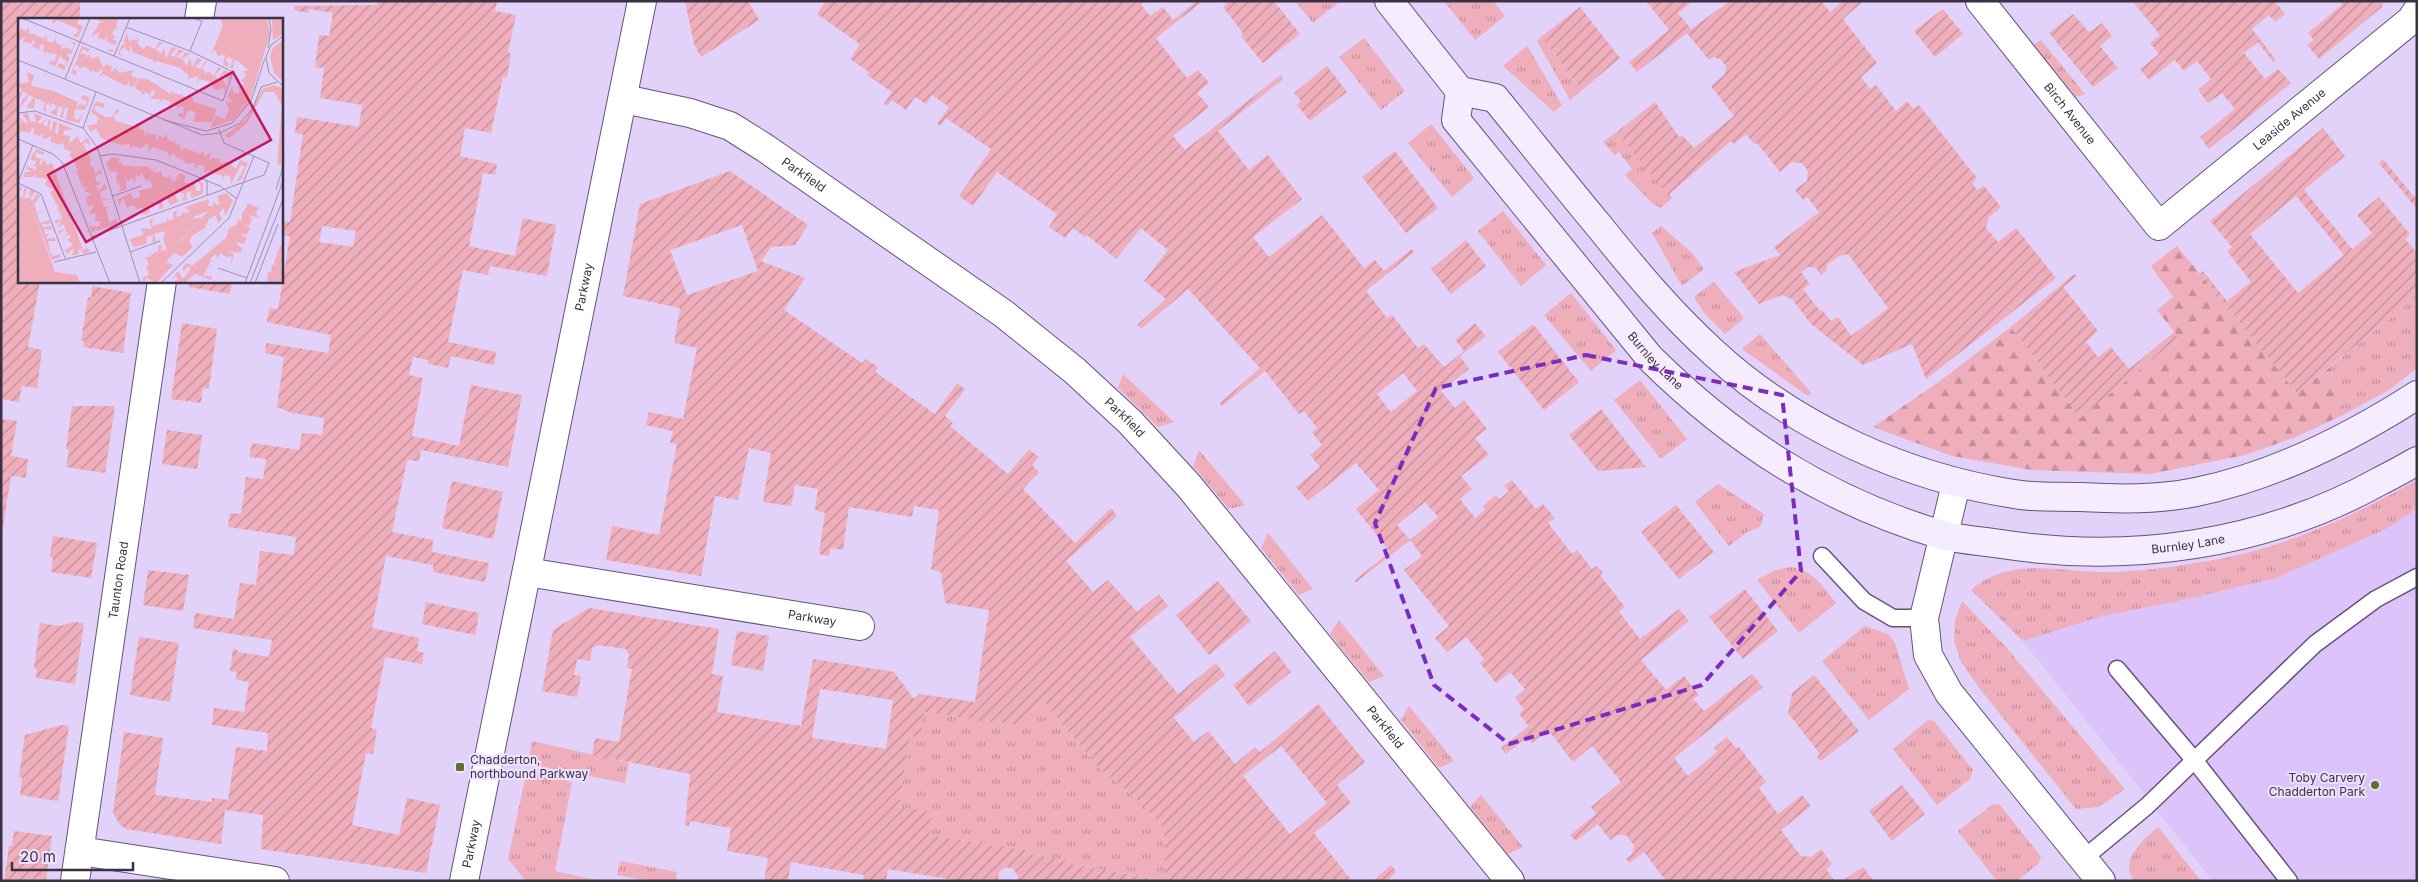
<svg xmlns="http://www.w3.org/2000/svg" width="2418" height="882" font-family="Inter,sans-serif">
  <defs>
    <pattern id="grass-tufts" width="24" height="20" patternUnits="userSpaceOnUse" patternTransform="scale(1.25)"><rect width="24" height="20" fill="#efaebb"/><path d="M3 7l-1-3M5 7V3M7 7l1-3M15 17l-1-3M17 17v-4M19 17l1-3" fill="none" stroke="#c38e9a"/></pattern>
    <pattern id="forest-firs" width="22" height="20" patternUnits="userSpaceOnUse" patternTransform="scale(1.25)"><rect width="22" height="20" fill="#efaebb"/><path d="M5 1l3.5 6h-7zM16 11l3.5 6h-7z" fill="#c38e9a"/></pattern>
    <pattern id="garden-furrows" width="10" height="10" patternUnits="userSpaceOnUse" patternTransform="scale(1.25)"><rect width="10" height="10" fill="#efaebb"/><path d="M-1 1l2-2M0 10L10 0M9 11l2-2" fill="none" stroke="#c38e9a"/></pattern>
  </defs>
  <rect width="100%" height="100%" fill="#e2d1f8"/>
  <!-- built -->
  <polygon fill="#dcc3fa" points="2417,508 2417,881 2213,881 2023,641 2102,616 2174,602 2276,578 2388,528"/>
  <!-- grass -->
  <g fill="url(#grass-tufts)">
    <polygon points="1295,1 1338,1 1339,2 1313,23"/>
    <polygon points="1444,1 1493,1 1505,16 1475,40"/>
    <polygon points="1541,37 1582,90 1570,100 1537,41"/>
    <polygon points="1364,38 1405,91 1381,110 1339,57"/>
    <polygon points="2041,40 2085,94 2076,97 2034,45"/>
    <polygon points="1527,46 1562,105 1554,112 1503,66"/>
    <polygon points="1431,124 1474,178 1452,197 1408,143"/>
    <polygon points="1617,132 1672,198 1661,208 1653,204 1625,175 1632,169 1619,152 1615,155 1603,142"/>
    <polygon points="1503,211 1546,265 1521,286 1478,231"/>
    <polygon points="1661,226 1691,252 1704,269 1682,286 1652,233"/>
    <polygon points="1714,282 1744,318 1725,334 1704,313 1694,297"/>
    <polygon points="1571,293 1616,350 1591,371 1544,315"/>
    <polygon points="2417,296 2417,368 2389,390 2343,415 2330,367"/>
    <polygon points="1760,334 1811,393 1808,396 1742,349"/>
    <polygon points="1123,374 1174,422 1158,427 1118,388"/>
    <polygon points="1640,380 1687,439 1661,459 1614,400"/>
    <polygon points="1199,450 1245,505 1229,509 1193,466"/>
    <path d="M2417 480V508L2388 528 2276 578 2174 602 2102 616 2023 641 1971 590C2012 554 2065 574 2114 572 2145 571 2178 566 2208 561 2282 549 2352 517 2417 480Z"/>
    <polygon points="1718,484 1764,514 1760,527 1747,532 1729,546 1695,502"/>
    <polygon points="1268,533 1313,589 1299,595 1261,548"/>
    <path d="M1790 567C1813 570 1822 585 1836 603L1799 633 1757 580 1773 571Z"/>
    <polygon points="1962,601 2005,646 2125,789 2099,807 2076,809 1980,689 1961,662 1954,640 1955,620"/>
    <polygon points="1339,620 1384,676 1369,682 1330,634"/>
    <polygon points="1865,626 1888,634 1895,643 1909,689 1869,720 1822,661"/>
    <polygon points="1043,701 1099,768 1138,800 1164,828 1166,881 1071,864 1071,861 1025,853 1025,850 929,835 899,807 910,735 924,712 1015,725"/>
    <polygon points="1409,706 1454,761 1439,768 1401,720"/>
    <polygon points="1928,720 1934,721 1973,770 1970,779 1937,805 1893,749"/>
    <polygon points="532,741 629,763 625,783 538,766 539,761 529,759"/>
    <polygon points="537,774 572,782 555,871 601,881 526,881 508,859 525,779 535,780"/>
    <polygon points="1481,795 1523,847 1508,854 1470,807"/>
    <polygon points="1993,804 2000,805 2041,857 2038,864 2017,881 1997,881 1958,831"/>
    <path d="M2158 827 2201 881H2134C2118 860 2144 839 2158 827Z"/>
    <polygon points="620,861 677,872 676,881 650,881 617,875"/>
  </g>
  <!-- forest -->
  <polygon fill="url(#forest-firs)" points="2177,246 2297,393 2330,367 2343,415 2296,437 2245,455 2150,474 2032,470 1952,456 1873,427 1940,381 2011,327 2080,418 2179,338 2157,310 2173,297 2151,266"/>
  <!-- garden -->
  <g fill="url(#garden-furrows)" fill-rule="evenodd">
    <polygon points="1,1 80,1 80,19 19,19 19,281 40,281 28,347 42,350 37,388 22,386 19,402 1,399"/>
    <path d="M377 1H497L495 11 516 15 508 52 511 54 507 77H503L491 133 465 128 460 156 497 164 495 175 483 173 469 246 515 256 523 218 556 225 547 276 490 266 488 275 463 270 448 342 496 352 494 365 451 356 448 368 428 364V360L413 357 409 375 423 378 412 436 459 446 471 385 522 395 508 467 421 450 419 461 407 460 392 532 433 540 432 552 489 563 485 582 433 572V565L386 556 372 628 419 638 417 651 424 653 422 664 385 657 371 728 377 730 373 754 366 753 352 825 399 835 407 798 440 805 426 873 261 849 263 815 225 810 221 844 127 829 120 825 113 813 124 732 163 738 155 795 212 802V798L228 800 236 747 267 751 268 733 212 725 214 708 244 712 249 682 236 680 237 672 230 671 233 649 237 650 238 652 269 657 272 640 193 628 195 613 234 619 240 583 256 585 260 551 294 555 296 537 228 527 230 513 241 514 246 477 263 479 266 459 249 457 252 443 299 450 302 433 322 435 324 418 292 413 277 407 284 357 265 353 266 343 328 353 331 335 267 322 269 308 278 309 290 236 281 235V223L282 221 290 222 303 134 295 133 297 117 359 127 362 105 320 98 324 68 315 67 319 35 329 36 333 13 309 9 308 13 294 10 295 6 377 5ZM322 226 356 231 353 247 319 242Z"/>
    <polygon points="685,1 748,1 759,20 701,57 694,44"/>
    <path d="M826 1H1144L1141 5 1150 16 1163 7 1173 20 1197 1H1203L1156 38 1187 78 1198 70 1209 83 1197 93 1209 107 1173 136 1185 150 1281 75 1283 79 1218 131 1249 170 1268 155 1302 199 1253 237 1269 257 1322 215 1364 268 1375 260 1384 271 1412 249 1414 252 1366 291 1387 318 1392 315 1418 348 1424 344 1444 367 1464 351 1455 340 1475 323 1486 336 1460 356 1469 369 1441 391 1455 408 1464 400 1487 429 1475 438 1489 455 1461 476 1472 489 1460 499 1475 518 1485 510 1483 506 1496 495 1500 499 1509 491 1504 486 1512 480 1536 509 1543 504 1555 518 1548 523 1572 554 1577 550 1592 569 1597 566 1603 572 1600 575 1625 607 1619 612 1640 639 1679 609 1689 621 1641 660 1666 690 1684 676 1699 695 1693 699 1704 711 1752 674 1763 687 1674 758 1688 776 1717 752 1714 748 1727 737 1736 748 1739 747 1766 782 1759 788 1778 814 1802 795 1811 806 1781 830 1801 856 1811 857 1821 849 1832 864 1826 869 1835 881H1666L1644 852 1630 863 1626 859 1632 854 1634 845 1626 835H1617L1610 840 1598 824 1576 841 1570 835 1596 814 1591 807 1621 782 1592 746 1573 762 1548 730 1532 743 1527 737 1506 754 1501 748 1529 726 1519 714 1524 709 1515 698 1525 689 1510 672 1496 683 1480 663 1484 659 1466 637 1447 652 1435 638 1449 626 1404 570 1422 556 1410 540 1355 583V580L1390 552 1356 509 1379 490 1356 463 1308 501 1296 487 1320 467 1310 455 1322 445 1312 432 1317 428 1304 411 1299 414 1265 371 1222 406 1220 403 1260 368 1188 289 1141 329 1137 325 1166 299 1144 281 1168 250 1141 228 1116 259 1087 235 1085 237 1073 228 1065 238 1049 227 1057 214 997 172 973 206 959 196 991 149 946 118 941 126 937 124 949 107 932 95 926 104 915 97 906 110 892 100 887 106 884 104 892 92 867 75 869 72 850 59 860 44 817 14ZM1403 373 1417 391 1391 412 1377 394ZM1425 502 1438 517 1410 540 1397 525Z"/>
    <polygon points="1230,1 1274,1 1300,34 1263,63 1241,36 1243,33 1223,7"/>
    <path d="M1646 1H1693L1678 13 1691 29 1730 1H1821L1830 12 1843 1H1864L1843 19 1877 63 1861 77 1870 89 1876 85 1896 111 1907 101 1913 109 1919 105 1977 178 1972 183 1977 190 1984 186 2001 207 1989 217 1986 228 1998 242 2016 228 2056 278 1926 379 1912 344 1863 365 1811 324 1792 299 1782 295 1759 304 1734 272 1780 255 1774 247 1819 212 1807 197 1803 200 1795 190 1807 181 1808 171 1802 163 1792 162 1780 172 1757 143 1754 144 1746 134 1734 144 1731 141 1668 195 1617 132 1655 102 1679 137 1682 135 1694 148 1734 116 1711 86 1725 74 1726 66 1720 59 1713 57 1709 60 1687 33 1637 72 1629 62 1669 30ZM1848 254 1888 308 1851 336 1838 317 1831 321 1822 310 1820 311 1803 289 1810 284 1801 272 1808 267 1816 268 1821 275 1826 271 1827 265 1839 256Z"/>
    <polygon points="2137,1 2275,1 2285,14 2275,22 2269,15 2252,29 2276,60 2273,62 2258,42 2244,53 2265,79 2278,69 2291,83 2209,149 2200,137 2235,109 2222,93 2208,103 2198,90 2211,79 2197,61 2184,71 2175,60 2149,80 2140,69 2159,54 2150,43 2160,35 2134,3"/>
    <polygon points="2339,1 2383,1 2382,7 2319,59 2307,45 2314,40 2308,33 2342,5"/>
    <polygon points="1580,7 1620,58 1582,90 1541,37"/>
    <polygon points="1943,9 1963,34 1935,57 1914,31"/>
    <polygon points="2073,14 2089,32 2102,23 2112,36 2100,46 2118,68 2093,87 2049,33"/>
    <polygon points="1327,66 1347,92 1310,121 1297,105 1301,101 1294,93"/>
    <path d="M2323 128 2345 156 2304 190 2352 249 2372 233 2357 215 2379 197 2410 234 2405 239 2417 253V296L2297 393 2200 274 2203 271 2227 301 2251 282 2227 251 2232 247 2210 221ZM2296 196 2344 255 2298 293 2250 234Z"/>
    <polygon points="1395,151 1438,208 1406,233 1362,177"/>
    <polygon points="2383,159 2415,198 2417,196 2417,209 2379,163"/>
    <path d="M730 171 808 225 795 245 771 247 761 261 805 278 784 310 862 363 866 359 878 367 875 372 935 414 957 383 965 389 945 416 953 423 950 426 1008 474 1029 449 1039 457 1032 465 1039 472 1023 489 1075 543 1111 508 1117 516 1066 561 1093 592 1108 580 1137 612 1159 594 1168 606 1130 637 1178 694 1216 663 1225 675 1174 718 1194 742 1208 731 1235 764 1255 747 1260 752 1318 704 1365 762 1337 785 1351 803 1314 833 1352 881H1017L1018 876 1013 869 1006 867 999 872 998 881H960L888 869 886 881H863L864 875 791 862 788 881H764L768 858 727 851 731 828 690 821 689 826 685 825 690 774 592 755 595 738 619 742 632 669 627 668 629 655 626 649 598 645 592 648 590 661 577 659 574 675 581 676 577 697 542 691 553 630 589 608 719 629 712 674 723 676 717 712 801 726 813 659 894 672 914 699 919 694 975 702 989 610 945 603 941 572 931 569 939 510 914 506 912 517 849 507 843 550 831 548 829 556 819 554 825 513 815 510 818 489 795 485 791 506 763 502 771 453 749 448 738 500 715 496 701 576 606 560 612 526 659 535 677 444 670 443 673 431 646 425 649 412 683 419 697 348 674 343 680 308 623 296 640 204ZM742 225 758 271 687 295 670 250ZM820 689 893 700 886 749 812 738ZM1043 701 1099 768 1138 800 1164 828 1165 881 1071 864V861L1025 853V850L929 835 932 812 899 807 910 736 921 737 924 712 1015 725ZM1281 746 1327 803 1290 834 1243 776Z"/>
    <polygon points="1466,240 1486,266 1451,294 1431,269"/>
    <polygon points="2074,274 2077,276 2063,287 2098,331 2086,342 2098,357 2111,347 2129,369 2174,332 2179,338 2080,418 2011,327"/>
    <polygon points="190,281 232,281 230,294 189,287"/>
    <polygon points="92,286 131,293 123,353 83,347 84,341 81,341 88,297 91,298"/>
    <polygon points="182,323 217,329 209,389 203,388 201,403 171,399"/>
    <polygon points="1533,324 1579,382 1544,410 1498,352"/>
    <polygon points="72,406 115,406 105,473 66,467 69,450 66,449"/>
    <polygon points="1601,409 1646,467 1598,471 1569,435"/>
    <polygon points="1,419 17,421 11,456 28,459 26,478 11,476 1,540"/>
    <polygon points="167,430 202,435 197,469 162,464"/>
    <polygon points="452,481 503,492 493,539 442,528"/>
    <polygon points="1676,505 1714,552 1679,579 1641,532"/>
    <polygon points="53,536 97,543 91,578 51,572 53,558 50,557"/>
    <polygon points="148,570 189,575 183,611 143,605"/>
    <polygon points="1218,581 1251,621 1209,655 1176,615"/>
    <polygon points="1745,589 1778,631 1743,659 1709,617"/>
    <polygon points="426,602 479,613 475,635 422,624"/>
    <polygon points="73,622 84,623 75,684 36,678 37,669 34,668 40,623 60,626"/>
    <polygon points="737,631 769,636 763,671 731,665"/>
    <polygon points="139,637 179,643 170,702 130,695"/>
    <polygon points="1275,651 1291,672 1249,706 1233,685"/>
    <polygon points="1814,675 1859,731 1821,761 1817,757 1820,754 1788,713 1792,693"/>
    <polygon points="62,725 69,726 58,801 20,795 22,777 19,777 25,735"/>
    <polygon points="1902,785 1925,814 1892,841 1869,811"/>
    <polygon points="14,831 52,836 46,881 4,881 9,846 12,846"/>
    <polygon points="1391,865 1396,872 1387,881 1373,881"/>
    <polygon points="1863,867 1872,879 1870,881 1842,881"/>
  </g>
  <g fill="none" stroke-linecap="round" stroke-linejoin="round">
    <!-- lane casing -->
    <g stroke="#66537d" stroke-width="19">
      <g id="lane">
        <polyline points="1822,556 1864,601 1893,618 1924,618"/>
        <polyline points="2117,669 2195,761 2289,881"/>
        <polyline points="2083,859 2147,806 2315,644 2376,599 2417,577"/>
      </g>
    </g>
    <!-- street casing -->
    <g stroke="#66537d" stroke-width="30">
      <g id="street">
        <path id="s1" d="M1980 1 2159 226 2411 20 2417 11"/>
        <polyline points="199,19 202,1"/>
        <path id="s2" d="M624 99 690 113 730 126 765 148 1004 314 1075 371 1130 422 1189 486 1510 881"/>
        <polyline points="1956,484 1924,618 1928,655 1949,693 2101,881"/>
        <path id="s3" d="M527 572 860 626"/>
        <polyline points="80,851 275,881"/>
        <path id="s4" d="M75 881 162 281"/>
        <path id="s5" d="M464 881 642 1"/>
      </g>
    </g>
    <!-- secondary casing -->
    <g stroke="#66537d" stroke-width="30">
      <g id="secondary">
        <path d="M1389 1 1460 91 1495 98C1530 141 1564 184 1599 226 1636 272 1670 313 1714 353 1796 428 1905 477 2014 494 2035 498 2058 496 2080 497 2118 499 2158 500 2196 492 2274 476 2350 438 2417 395"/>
        <path id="s6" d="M1460 91 1456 120 1650 358C1735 442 1827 501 1942 535 1961 540 1982 541 2001 544 2130 564 2265 545 2380 481 2392 475 2405 468 2417 461"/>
      </g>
    </g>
    <!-- lane -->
    <use href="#lane" stroke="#fff" stroke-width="16"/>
    <!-- street -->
    <use href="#street" stroke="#fff" stroke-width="28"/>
    <!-- secondary -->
    <use href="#secondary" stroke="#f5edfe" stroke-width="28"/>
  </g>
  <!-- marked area -->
  <path fill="none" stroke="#7b2cbf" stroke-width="4" stroke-dasharray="10 6" stroke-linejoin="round" d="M1586 355 1782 395 1801 571 1702 685 1509 744 1434 685 1375 523 1436 388Z"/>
  <!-- markers -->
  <g fill="#5b7326" stroke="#ede1fe" stroke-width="2">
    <rect x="455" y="762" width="10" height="10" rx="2.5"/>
    <circle cx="2375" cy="785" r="5"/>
  </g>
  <g text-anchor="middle" stroke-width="4" stroke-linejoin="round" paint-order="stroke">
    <!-- street labels -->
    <g font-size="12" fill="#3a3144" stroke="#ede1fe">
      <text dy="4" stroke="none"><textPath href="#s1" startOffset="144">Birch Avenue</textPath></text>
      <text dy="4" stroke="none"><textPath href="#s1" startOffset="456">Leaside Avenue</textPath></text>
      <text dy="4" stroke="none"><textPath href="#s2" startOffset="198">Parkfield</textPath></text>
      <text dy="4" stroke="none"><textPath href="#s5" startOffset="606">Parkway</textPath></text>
      <text dy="4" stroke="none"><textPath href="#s6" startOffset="342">Burnley Lane</textPath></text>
      <text dy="4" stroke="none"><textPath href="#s2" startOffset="601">Parkfield</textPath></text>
      <text dy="4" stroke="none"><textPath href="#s6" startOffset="929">Burnley Lane</textPath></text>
      <text dy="4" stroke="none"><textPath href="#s4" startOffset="304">Taunton Road</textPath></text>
      <text dy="4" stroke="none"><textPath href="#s3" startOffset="289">Parkway</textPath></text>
      <text dy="4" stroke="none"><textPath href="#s2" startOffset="1006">Parkfield</textPath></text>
      <text dy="4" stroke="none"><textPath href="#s5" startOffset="38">Parkway</textPath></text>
    </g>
    <!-- poi labels -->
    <g font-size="12" fill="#3a3144" stroke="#ede1fe" text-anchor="start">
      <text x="470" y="764">Chadderton,<tspan x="470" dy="14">northbound Parkway</tspan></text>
      <text x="2365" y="782" text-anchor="end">Toby Carvery<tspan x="2365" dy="14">Chadderton Park</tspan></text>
    </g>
  </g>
  <!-- overview -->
  <g transform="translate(18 18)">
    <rect width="265" height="265" fill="#e2d1f8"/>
    <path d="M254 0H265V16L255 22ZM265 22V63L256 55 252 38 255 30ZM240 56 233 79 227 89 224 86 235 58ZM256 67 265 71 263 147 259 146 264 87 256 74H246L229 105 212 120 206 118 228 101 244 71ZM140 166 155 171 157 175 133 181 131 172ZM191 193 158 226 154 213 145 218 151 208 175 198 176 201 184 199Z" fill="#efaebb"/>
    <path d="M202 0H249L252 16 240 56 235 58 229 40 198 25 205 7ZM207 83 227 89 215 102 192 110 198 97 207 101 211 91Z" fill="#efaebb"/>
    <path d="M0 183 13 188 37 254 59 257 62 265H0Z" fill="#efaebb"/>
    <path d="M35 0H60V6L65 8 60 20 55 18 61 13 58 10 39 2 34 6ZM78 1 102 0 105 1H100L98 7 101 11 97 10 94 16 98 19 94 21 99 23 94 34 89 32 95 31 97 27 88 23 90 17 86 22 80 20 81 14 73 19 82 4 89 6ZM11 9V15L18 17 20 12 18 18 27 20 29 17V23L34 25 38 20V25L44 28 43 32 47 29 54 32 56 27 53 23 58 25 53 36H48L52 40 46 52 39 49 41 45 48 48 49 44 42 38 37 48 31 46 33 42 36 44 39 37 33 35 29 41 32 35 25 34 26 27 23 26 21 32 15 28 12 34 15 26 18 24 15 22 13 26 6 24 3 30 7 19 0 23V16L3 10 8 13ZM109 15 111 23 121 21 119 25 126 32 128 27 137 31 141 24 145 25 138 31 143 36 146 30 148 41 154 29 159 30 152 37 157 39 161 31 166 33 158 39 164 41 167 34 172 36 164 41 169 48 172 40 174 49 180 40 184 42 177 49 183 51 187 43 189 44 184 50 188 56 190 53 196 58 200 49 203 51 197 57 200 61 206 52 213 55 210 63V58L205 56 203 60 207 65 204 66H209L206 75V70L197 72 192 64 181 61 178 65 180 58 170 61V57L162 50 139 43 136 45 135 42 114 34 113 27 111 35 107 29 101 34 105 38 100 36 104 26 109 27 105 24ZM198 25 230 40 235 58 223 90 210 85 214 83 209 80 214 68 215 74 221 76V71L228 74 219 69H224L226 64 220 61 224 62 229 56 224 54 230 52 219 42 215 43V51L212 49 215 41 210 39 207 43 211 45 210 49 205 46 207 36 200 38 197 32 193 36ZM64 28 72 31 70 34 65 31 62 35 69 37 67 42 71 36 74 41 80 38 85 50 88 46 94 48 93 54 97 50 102 55 115 52 113 57 120 61 116 69 111 68V63L108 68 85 56 80 60 85 52 82 51 80 55 74 52 72 55 71 51 64 48 63 51 58 46 55 52 59 53 58 57 53 55 59 41 64 42 59 40ZM9 54 16 57 13 68 35 73 60 84 58 90 62 86 67 88 69 83 63 81 65 77 72 80 67 92 57 91 56 100 60 102 65 96 61 105 48 102 50 90 46 91 45 100 42 99 45 90 40 88 39 98 32 95 39 89 35 85 32 89 31 84 27 88 28 94 25 92 27 84 17 80 16 90H8L16 79 11 77 2 90 4 82 10 76 5 73 0 85V76L4 73 0 66 11 64ZM121 60 129 61 153 76 155 71V75L163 77 165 73 164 78 171 80 173 76 176 84 199 91 194 104H175L178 96 175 93H170L166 101 160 98 161 95 166 96 165 89 161 88 159 93V88L153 86 150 90 152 84 145 81 141 86 142 81H132L138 74 134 72 132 77 128 74 123 78 124 74 117 70ZM78 83 87 86 85 90 78 87 76 92 87 99H94L99 91 102 92 95 99 98 103 102 104 104 99 102 104 119 109 123 105 121 111 126 112 127 118 132 108 129 115 138 117V123L141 117 146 120 149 116 150 122 156 124 158 120 157 126 162 127 164 133 166 130 183 136 185 132 187 139 193 134 191 144 194 140 202 141V145L210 144 218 151 222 142 230 145 223 162 218 164 227 149 223 147 213 166 212 158 207 157 204 162V158L196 155 195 157V153L186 154 187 148 180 147 178 151 176 145 169 146 161 139 159 144 160 140 154 135 152 140 149 134 143 132 141 136 142 132 134 129 131 134 130 126 122 130 114 128 112 131V126L102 127 83 120 78 110 73 114 69 108 78 106 81 100 73 94ZM10 95 12 104 18 103 16 95 25 99 19 104 23 106 28 100 25 107 29 109 31 101 33 102 31 110 34 113 35 103 39 104 37 114 40 116 41 105 55 111 46 113 45 117 52 118 51 126 59 118 63 125 69 120 71 122 72 129 68 124 65 126 73 141 72 149 75 148 77 156 83 151 84 155 77 158 79 164H84L78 168 81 173 87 165 89 171 82 174 83 181H92L84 183 86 189H91L88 191 92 205 98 200 100 206 74 214 71 208 80 209 83 203H77L78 195 71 196 76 187 70 188 68 180 73 176 66 173 70 169 65 170 58 153 63 150 59 151 56 144 53 145 59 140 55 142 51 136 54 134 46 131 45 124 42 127 33 124V118L27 121 24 120 26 115 22 118 15 116 17 111 14 110 12 115 2 113 0 115V106L4 105 0 98 7 105 10 104 4 96ZM18 131 26 134 25 137 18 134 17 139 23 141 21 146 24 147 25 140 29 147 34 145 65 232 70 230 72 234 66 236 62 230 60 237H54L56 230 49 236 47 232 55 227 49 221 53 220 51 216 43 221 50 215 47 211 41 216 40 213 48 210 45 206 39 211 44 201 38 206 36 203 45 200 40 192 36 193 41 191 32 174 36 172 27 167 29 161 17 159 18 155 15 159H5L7 154H14L8 151 9 148 18 152 19 149 13 147H17L18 143 12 141ZM94 139 102 140 100 144H104V147L119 149 121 146V149L129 148 135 153 138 149 136 155 144 153V158L150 160 152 156 153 163H157L161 155 167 157V165L177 166 178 173H182L183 168 179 162 185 165V176L173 180V173L168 175 169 182 165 183 166 176 161 174 157 176 160 184 152 187 149 181H144L145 190 141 192V184L135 186 136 189H128L133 194 125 197V190L118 191 116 187 108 190 106 180 101 187 99 182 112 175 116 181 122 179 121 173 135 169 132 162 128 163 124 156 117 160V165L114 160 110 163 107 159 109 171 101 174 103 170 98 162 99 154 91 153 88 145ZM140 166 155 171 157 175 133 180 132 172ZM4 169 0 178 5 180 6 170 9 171 6 180H11L12 172 17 174 12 180 14 184 19 176 22 178 16 186 19 195 27 192 19 196 22 205 31 202 32 206H24L25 210 33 208 34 212 26 211 27 216H31L27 221 37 220 38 223H30L32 234 35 238 43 236 42 239 34 242 13 188 0 183V170ZM208 175 215 183 207 198 206 190 201 195 204 201 200 205 198 197 191 201 187 210 174 218 171 224 175 229 164 239 156 235 148 244 155 247 138 265 129 260 125 264 124 260 131 257 128 248 131 247 129 241H126L140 233V228L144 226 143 233 149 231 145 220 148 216 154 213 159 226 191 193 151 208 153 212 147 216 146 213 136 216 138 223 134 224 135 217 129 219 128 226 115 229 112 221 125 217 123 210 134 211 131 202 135 201 134 208 148 204 149 200 150 203 156 201 155 194 159 192 158 199 164 197 163 195 172 194 167 189 191 181 190 188H195L196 183 198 187 202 186 199 178ZM227 184 241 190 237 195 242 200 231 197 234 201 232 207 227 206 232 210 229 216 223 217 229 219 226 226 217 224 225 232 221 235 209 233 216 236 212 249 214 238 209 239 202 235 200 240 197 236 191 242 197 244 193 243 185 258H194L193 262 177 256 167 265H156L160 261 158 258 153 263 160 253 165 261 173 251 170 248 165 253V248L169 245 174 248 208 220 211 210 219 207V201L224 203V195L230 187ZM262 228 265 230V264L249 265 250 254 256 255 253 253 254 246 259 248 256 244 259 236 264 238 259 235Z" fill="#efaebb" fill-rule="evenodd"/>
    <path fill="none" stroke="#9f91b0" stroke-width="1" d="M4 0 205 83 215 54 172 33 108 9M265 18 253 27 248 39 251 55 265 68M250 30 253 12 251 0M172 33 184 3 176 0M96 38 112 0M0 42 184 117 202 115 222 105 235 90 243 69 259 64M47 61 72 0M78 74 65 110 79 129 122 265M0 95 17 93 65 110M146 102 188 113 214 105 233 83 247 40M0 121 35 136 44 144 92 265M82 138 95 136 138 142 202 168 219 181M0 164 15 127M0 165 23 176 47 240M258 172 265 148M95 178 123 168M189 178V162M73 219 246 157 251 145 206 125 201 111M112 234 142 223M36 244 78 234M200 250 229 260M143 265 211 200 236 138M227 265 265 163M232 265 265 181M237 265 260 206"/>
    <path fill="#c2185b" fill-opacity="0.15" stroke="#c2185b" stroke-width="2.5" d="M215 54 253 122 68 224 30 157Z"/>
    <rect width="265" height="265" fill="none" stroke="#3a3144" stroke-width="2.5"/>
  </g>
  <!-- border -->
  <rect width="2418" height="882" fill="none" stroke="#3a3144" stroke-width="5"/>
  <!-- scale -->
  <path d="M12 862v8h121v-8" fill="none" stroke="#3a3144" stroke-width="2.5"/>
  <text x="20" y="862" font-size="15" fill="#3a3144" stroke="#ede1fe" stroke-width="4" paint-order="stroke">20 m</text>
</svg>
